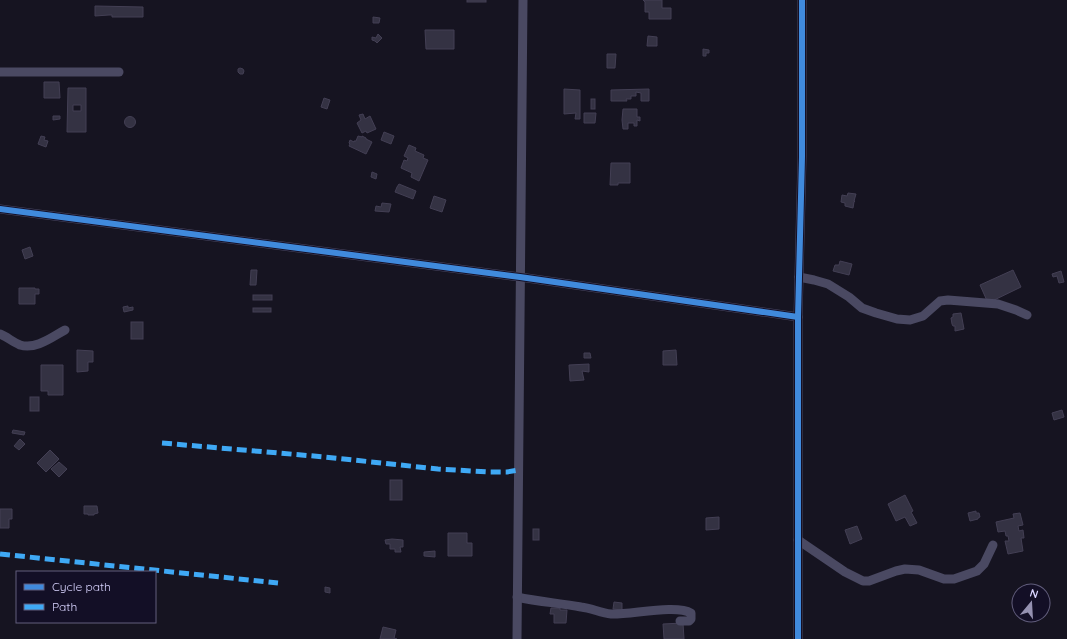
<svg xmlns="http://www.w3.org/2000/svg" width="1067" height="639" font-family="Quicksand,sans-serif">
  <rect width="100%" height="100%" fill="#161421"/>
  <!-- building -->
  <g fill="#343243" stroke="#433f54" fill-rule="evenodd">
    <rect x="467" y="0" width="19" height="2"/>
    <polygon points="643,0 662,0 662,8 671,8 671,19 649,19 649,12 645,12 645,2"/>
    <polygon points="95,6 143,7 143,17 112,17 112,15 109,15 95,16"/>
    <polygon points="373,17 380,18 379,23 373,23"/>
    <polygon points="425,30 454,30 454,49 426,49"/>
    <polygon points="378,34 382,38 377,43 375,41 372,40 372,37 376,38"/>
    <polygon points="648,36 657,37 657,46 647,46"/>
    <polygon points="703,49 709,50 709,53 706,53 706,56 703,56"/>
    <polygon points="607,54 616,54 615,68 607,68"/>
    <polygon points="240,68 243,69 244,71 243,74 240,74 238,72 238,69"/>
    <polygon points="44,82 59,82 60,98 44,98"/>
    <path d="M68 88H86V132H67ZM73 105H81V111H73Z"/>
    <polygon points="564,89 580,90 580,119 575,119 576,113 564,114"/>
    <polygon points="649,89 649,101 641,101 641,93 636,92 636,96 631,96 631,99 626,99 627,101 611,101 611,90"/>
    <polygon points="324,98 330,100 327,109 321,107"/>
    <rect x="591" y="99" width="4" height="10"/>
    <polygon points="623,109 637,109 637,117 640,117 640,121 637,120 637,126 634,126 634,123 628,123 628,129 623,129 622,120"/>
    <polygon points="584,113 596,113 595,123 584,123"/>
    <polygon points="363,114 365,119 370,116 376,129 367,133 366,131 362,133 357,123 361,120 359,115"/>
    <polygon points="53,116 60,116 60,119 53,120"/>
    <circle cx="130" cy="122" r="5.5"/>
    <polygon points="384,132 394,136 391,144 381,140"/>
    <polygon points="41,136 45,137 44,140 48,141 46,147 38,144"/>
    <polygon points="358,136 362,137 362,136 366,138 366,139 372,142 366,154 349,146 350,144 349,143 350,140 354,142 354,141 356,141"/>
    <polygon points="409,145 416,148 415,151 424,155 423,158 428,160 419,181 411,177 412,173 401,168 404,160 407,161 408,158 404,156"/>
    <polygon points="611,163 630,163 630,183 618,183 618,185 610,185"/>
    <polygon points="372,172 377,174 376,179 371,177"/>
    <polygon points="399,184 416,191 413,199 395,192 397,187"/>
    <polygon points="848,193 856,194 854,201 855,201 854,202 853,208 845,206 845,203 841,202 842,195 847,196"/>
    <polygon points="434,196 446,200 442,212 430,208"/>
    <polygon points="382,203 391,204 389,212 375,211 376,206 381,207"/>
    <polygon points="30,247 33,256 25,259 22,250"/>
    <polygon points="840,261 852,264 849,275 833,271 835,265 839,265"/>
    <polygon points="251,270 257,270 256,285 250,285"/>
    <polygon points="1013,270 1021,287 988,303 980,285"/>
    <polygon points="1061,271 1064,282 1059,283 1057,276 1053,277 1052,274"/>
    <polygon points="19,288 35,288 35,289 39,289 39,294 35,294 35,304 19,304"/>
    <rect x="253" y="295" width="19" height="5"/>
    <polygon points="128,306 128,308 133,307 133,310 124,312 123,307"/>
    <rect x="253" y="308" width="18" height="4"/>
    <polygon points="961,313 964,329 955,331 955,326 953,326 952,324 951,318 953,317 953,314"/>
    <rect x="131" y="322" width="12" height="17"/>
    <polygon points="77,350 93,351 93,362 88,362 88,371 77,372"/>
    <polygon points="676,350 677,365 663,365 663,351"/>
    <polygon points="584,353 590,353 591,358 584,358"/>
    <polygon points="589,364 589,372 582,371 584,380 570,381 569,365"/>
    <polygon points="41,365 63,365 63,395 48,395 48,391 41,391"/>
    <rect x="30" y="397" width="9" height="14"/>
    <polygon points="1062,410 1064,417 1054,420 1052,413"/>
    <polygon points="13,430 25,432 24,435 12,433"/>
    <polygon points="20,439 25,444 19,450 14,446"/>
    <polygon points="50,450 59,459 46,472 37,463"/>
    <polygon points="59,462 67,469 59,477 51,469"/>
    <rect x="390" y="480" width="12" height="20"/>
    <polygon points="905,495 913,511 911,512 917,523 910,526 905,517 896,521 888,504"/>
    <polygon points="84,506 97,506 98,513 94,514 94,515 88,515 88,514 84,514"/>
    <polygon points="0,509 12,509 12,519 9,519 9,528 0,528"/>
    <polygon points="976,511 976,513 979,513 980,517 978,518 978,519 970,521 968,513"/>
    <polygon points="1020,513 1023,525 1018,526 1019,531 1023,530 1024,538 1021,538 1023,551 1008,554 1005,541 1009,541 1008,536 1006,536 1005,531 998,532 996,522 1014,518 1013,514"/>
    <polygon points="719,517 719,529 706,530 706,518"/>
    <polygon points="857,526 862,539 850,544 845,530"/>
    <rect x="533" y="529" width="6" height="11"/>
    <polygon points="448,533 467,533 467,543 472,543 472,556 448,556"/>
    <polygon points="392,539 403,540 403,547 400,547 401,552 395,552 395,549 390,549 390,544 386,544 385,540"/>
    <polygon points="435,551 435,557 424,556 424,552"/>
    <polygon points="325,587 330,588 330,593 325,592"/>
    <polygon points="614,602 622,603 622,610 613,609"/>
    <polygon points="551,608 560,608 560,610 567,610 566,623 554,623 554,614 550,614"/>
    <polygon points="683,623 684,639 664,639 663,624"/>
    <polygon points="383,627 396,630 394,638 397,639 380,639"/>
  </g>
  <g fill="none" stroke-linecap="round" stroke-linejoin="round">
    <!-- minor -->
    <g stroke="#4a4962" stroke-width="9">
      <polyline points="0,72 119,72"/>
      <polyline points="0,209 520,277 798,317"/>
      <polyline points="799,277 814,280 828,284 849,297 862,308 876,313 897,319 910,320 923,316 940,301 948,300 998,304 1016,310 1027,315"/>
      <path d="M0 334C7 337 13 342 20 345 36 350 52 337 65 330"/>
      <polyline points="798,540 845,572 863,581 869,581 896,571 905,569 919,570 944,579 954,579 977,571 984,564 993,545"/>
      <path d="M517 597C539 602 560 603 581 607 591 608 601 613 611 614 630 615 676 604 691 613V619L689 621H680"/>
      <path d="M517 639C519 426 521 213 523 0"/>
      <polyline points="798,639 798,317 802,157 802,0"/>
    </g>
    <!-- quiet -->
    <g stroke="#3fa9f5" stroke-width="5" stroke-dasharray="10 5" stroke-linecap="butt">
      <polyline points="162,443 325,457 438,469 489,472 507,472 519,470"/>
      <polyline points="0,554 278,583"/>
    </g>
    <!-- cycleway casing -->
    <g stroke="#130f26" stroke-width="8">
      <g id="cycleway">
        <polyline points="0,209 520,277 798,317"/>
        <polyline points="798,639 798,317 802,157 802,0"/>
      </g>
    </g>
    <!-- cycleway -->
    <use href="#cycleway" stroke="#408adc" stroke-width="6"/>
  </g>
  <!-- legend -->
  <rect x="16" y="571" width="140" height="52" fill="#130f26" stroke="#625e7d"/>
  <rect x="24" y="584" width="20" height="6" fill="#408adc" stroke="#625e7d"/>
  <text x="52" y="591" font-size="12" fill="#d9d4ff">Cycle path</text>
  <rect x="24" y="604" width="20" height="6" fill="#3fa9f5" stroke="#625e7d"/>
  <text x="52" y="611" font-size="12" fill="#d9d4ff">Path</text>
  <!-- north arrow -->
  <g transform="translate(1031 603) rotate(18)"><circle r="19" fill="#130f26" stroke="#625e7d"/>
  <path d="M0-3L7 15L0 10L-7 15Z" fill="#9591b1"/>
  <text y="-6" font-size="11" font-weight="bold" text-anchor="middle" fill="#d9d4ff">N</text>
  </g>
</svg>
